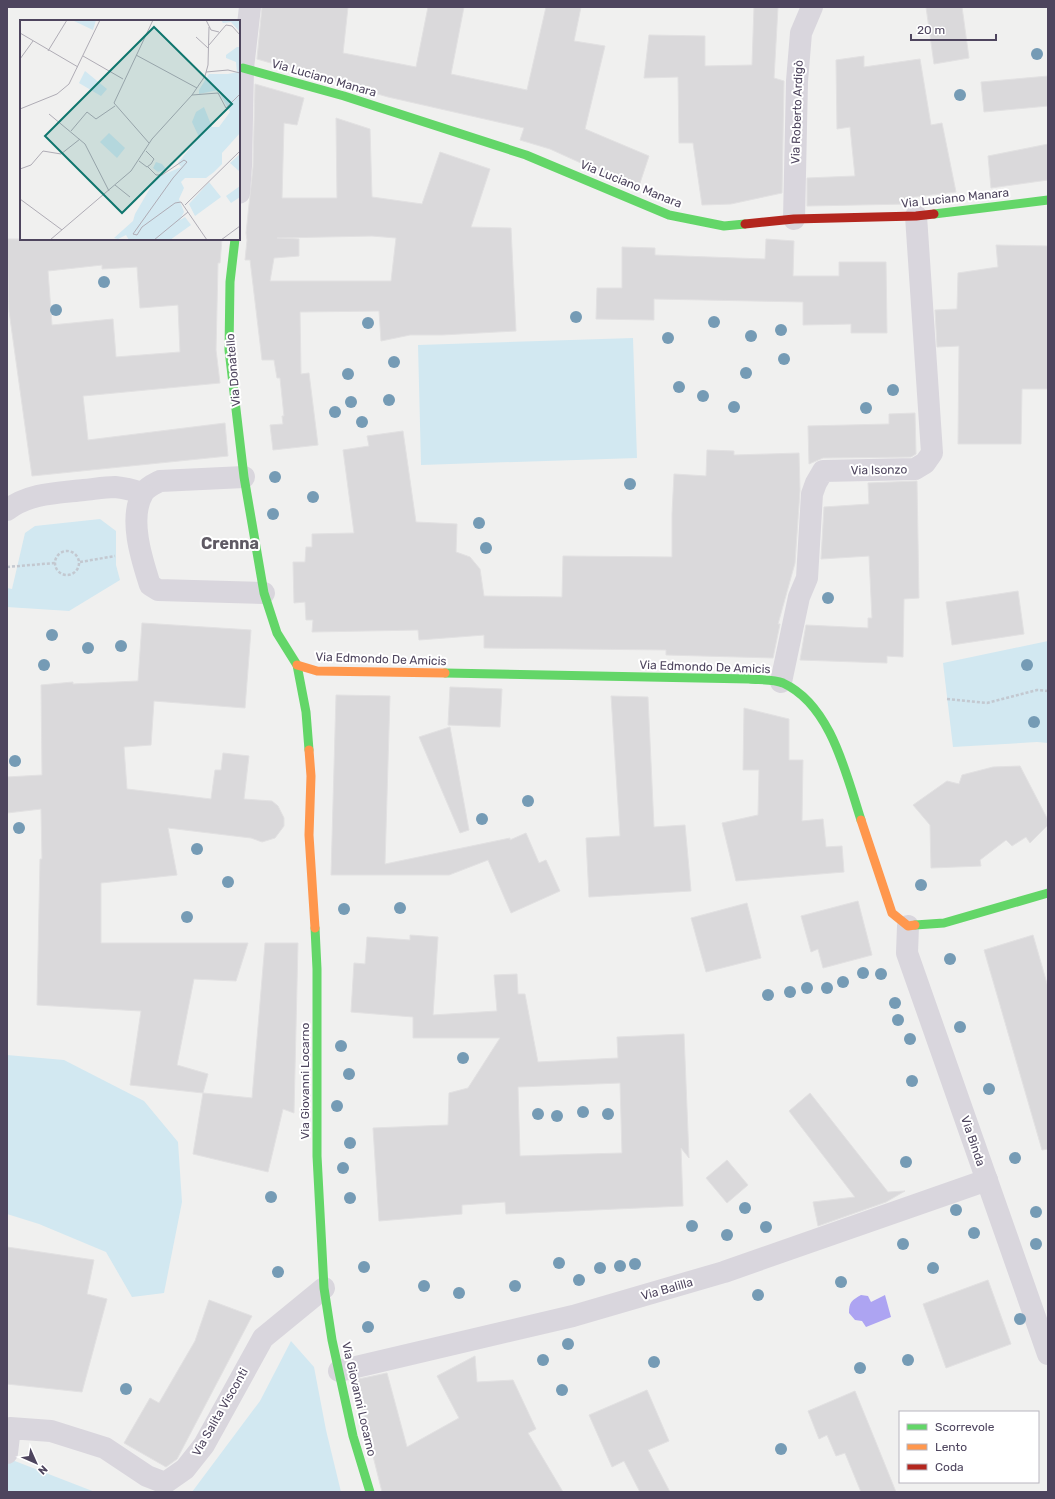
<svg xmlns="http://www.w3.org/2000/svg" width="1055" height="1499" font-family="Rubik,sans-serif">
  <rect width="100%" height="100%" fill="#f0f0ef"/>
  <!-- green -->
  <g fill="#d2e8f1">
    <polygon points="633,338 637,458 421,465 418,345"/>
    <polygon points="100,519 116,531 116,565 120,580 69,611 7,607 7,588 12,589 25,533 35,526"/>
    <polygon points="1048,641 1048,743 1037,742 953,747 943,663"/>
    <polygon points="7,1055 64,1060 144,1101 178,1142 182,1202 164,1293 132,1297 106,1252 39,1224 7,1214"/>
    <polygon points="291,1341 314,1367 326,1430 341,1492 192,1492 260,1401"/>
    <polygon points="7,1458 95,1492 97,1492 7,1492"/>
  </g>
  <!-- water -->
  <path fill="#ada4f2" d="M861 1295 868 1296 871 1302 885 1295 891 1317 866 1327 862 1321 855 1320 849 1313C849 1302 852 1300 861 1295Z"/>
  <!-- building -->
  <g fill="#dad9db" stroke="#e2e1e2" fill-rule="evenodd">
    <polygon points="262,7 348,7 343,53 416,67 428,7 464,7 451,74 527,90 546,7 581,7 574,41 605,46 585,129 649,156 638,189 550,149 520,140 524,128 388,97 257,59"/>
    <polygon points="754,7 778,7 774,78 784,81 782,193 731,204 702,205 693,143 679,143 678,77 644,78 649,35 705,36 705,66 752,65"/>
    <polygon points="926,7 962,7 969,58 934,64"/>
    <polygon points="864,56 864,67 920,59 931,125 942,123 956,192 907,198 907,204 807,206 807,178 855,176 850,127 837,129 836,60"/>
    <polygon points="1048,76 1048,106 984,112 981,82"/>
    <path d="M255 84 304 98 297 125 284 123 282 198H337L336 118 370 129 372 197 422 204 440 152 490 169 471 227 511 228 516 331 442 335H410L381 341 379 311 300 312 301 374 309 373 318 445 273 450 270 425 283 424 282 416H284L280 378H277L274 360H262L250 260H245L247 240 246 233 253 167ZM372 236 396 238 391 281H270L274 258 299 256V239L277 238Z"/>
    <polygon points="1048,144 1048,180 991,188 988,156"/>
    <path d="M7 239H222L220 263H218L216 350 220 383 83 396 88 440 225 423 228 456 32 476 9 311ZM102 265V269L137 267 140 308 178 305 180 352 116 357 113 319 52 325 48 271Z"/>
    <polygon points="766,239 794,241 793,276 839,276 839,262 886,262 887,333 851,333 851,324 803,325 803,302 654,299 654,320 596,319 597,288 622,288 622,247 655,248 655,255 765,259"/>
    <polygon points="996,245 1048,246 1048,389 1022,389 1021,444 958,444 959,346 937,347 935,310 957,309 958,273 998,267"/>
    <polygon points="915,413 916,454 911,457 823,458 809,464 808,426 889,424 889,414"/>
    <polygon points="403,431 416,522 457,524 456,552 470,557 480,569 484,596 562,597 563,556 672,557 672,514 674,474 706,476 707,450 734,451 734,455 799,453 800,491 795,563 778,624 780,624 773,658 666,655 666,650 484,648 484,635 419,640 418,630 312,632 313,620 306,620 305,602 294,603 293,562 305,562 306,547 312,547 312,534 354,533 343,450 369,446 367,436"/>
    <polygon points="917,481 919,598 904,599 903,657 887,656 887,663 800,660 806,625 868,628 868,618 872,618 869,556 821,559 824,507 869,504 868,483"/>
    <polygon points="1018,591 1024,634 952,645 946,602"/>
    <polygon points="142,623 251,630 245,708 154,701 151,745 124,747 127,789 211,799 215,770 221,770 223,753 249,756 244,799 272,801 278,806 284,818 284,826 275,838 262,842 251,838 168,828 177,875 101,883 101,943 248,943 236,981 194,979 177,1065 208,1074 203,1093 130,1085 141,1011 37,1005 40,859 42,859 41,809 7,813 7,777 42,775 41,685 73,682 73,684 138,681"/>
    <polygon points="450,687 502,689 500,727 448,725"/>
    <polygon points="336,695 390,696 385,864 510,838 510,840 526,833 539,863 546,860 560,891 511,913 488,860 449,875 331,875"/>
    <polygon points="611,696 648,697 654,827 685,825 691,891 589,897 586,838 620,836"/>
    <polygon points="744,708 789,719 789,760 803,760 802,821 823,819 826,847 842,846 844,872 736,881 722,823 758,815 759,770 743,770"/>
    <polygon points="450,727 469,830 460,833 419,737"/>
    <polygon points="1020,766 1048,820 1048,825 1030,843 1026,837 1012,846 1006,840 980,860 981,866 931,868 930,825 913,805 947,781 959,784 962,775 993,767"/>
    <polygon points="858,901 872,955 823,968 818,949 811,952 801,916"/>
    <polygon points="747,903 761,958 706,972 691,918"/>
    <path d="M410 935 438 937 433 1015 497 1011 494 975 517 974 518 994H525L538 1062 618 1058 617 1037 684 1034 689 1158 681 1148 683 1206 506 1214 505 1202 462 1205V1214L379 1221 373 1128 448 1125 449 1093 468 1088 500 1038H413V1017L351 1012 354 963 365 964 367 937 410 940ZM620 1083 622 1153 520 1156 518 1087Z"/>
    <polygon points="1033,935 1048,987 1048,1149 1042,1150 984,950"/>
    <polygon points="265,943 298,943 294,1113 283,1109 268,1172 193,1154 203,1093 252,1098"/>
    <polygon points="810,1093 888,1192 905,1191 886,1202 818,1226 813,1202 855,1197 789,1111"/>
    <polygon points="727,1160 748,1185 727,1203 706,1178"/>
    <polygon points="7,1247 94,1260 87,1294 107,1299 82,1392 7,1384"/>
    <polygon points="988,1280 1011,1344 946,1368 923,1304"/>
    <polygon points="209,1300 252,1316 177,1459 166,1467 124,1443 150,1398 159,1403 195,1341"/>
    <polygon points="475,1356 477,1382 513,1380 536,1429 528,1433 563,1492 382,1492 354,1380 387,1373 407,1447 459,1418 437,1376"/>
    <polygon points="647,1390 669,1441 648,1450 670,1492 640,1492 624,1461 612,1467 589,1415"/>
    <polygon points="855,1391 875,1440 896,1492 861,1492 845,1453 836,1456 827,1435 819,1439 808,1411"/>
  </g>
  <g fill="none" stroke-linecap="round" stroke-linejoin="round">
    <!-- path -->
    <g stroke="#c3c8d0" stroke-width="2.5" stroke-dasharray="3 2" stroke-linecap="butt">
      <circle cx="67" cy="563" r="12"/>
      <polyline points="80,562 115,556"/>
      <polyline points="7,567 55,563"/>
      <polyline points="947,699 987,703 1037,690 1048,691"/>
    </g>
    <!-- street -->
    <g stroke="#d9d6dd" stroke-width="22">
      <polyline points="239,193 241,166 243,68 250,7"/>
      <polyline points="794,219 797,81 801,33 812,7"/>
      <path d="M244 477 160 481C154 484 147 487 143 493 128 518 142 560 150 585L158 590 264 593"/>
      <path d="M7 510C29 493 58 493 84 490 94 489 105 487 115 487 125 488 133 490 142 493"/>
      <polyline points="781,682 799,597 807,578 812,494 816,483 823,471 915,469 925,463 932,453 916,216"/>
      <polyline points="908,926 907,953 1048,1354"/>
      <polyline points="339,1371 573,1316 724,1272 987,1180"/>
      <polyline points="7,1453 10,1428 51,1431 105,1448 147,1476 165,1483 185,1469 204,1445 263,1338 324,1288"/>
    </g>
    <!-- fast -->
    <g stroke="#63d668" stroke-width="9">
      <polyline points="243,68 344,96 526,155 669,215 724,226 745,224"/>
      <polyline points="934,214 1048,200"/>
      <polyline points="235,239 230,282 229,350 244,477 264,593 277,633 297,665 306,712 309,750"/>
      <path d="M445 673 749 679C759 680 773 679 783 683 831 705 846 774 861 820"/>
      <polyline points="915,925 944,923 1048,893"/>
      <polyline points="315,928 317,969 317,1156 324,1288 332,1340 353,1436 370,1492"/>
    </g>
    <!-- slow -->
    <g stroke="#ff974d" stroke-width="9">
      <polyline points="297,665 317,671 445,673"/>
      <polyline points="309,750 311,776 309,835 315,928"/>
      <polyline points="861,820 892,913 908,926 915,925"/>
    </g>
    <!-- jam -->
    <polyline stroke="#b3261e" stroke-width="9" points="745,224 794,219 916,216 934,214"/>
  </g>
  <!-- trees -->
  <g fill="#759bb5">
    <circle cx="1037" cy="54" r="6"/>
    <circle cx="960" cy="95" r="6"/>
    <circle cx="104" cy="282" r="6"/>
    <circle cx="56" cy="310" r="6"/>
    <circle cx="576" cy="317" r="6"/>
    <circle cx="714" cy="322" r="6"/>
    <circle cx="368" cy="323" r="6"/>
    <circle cx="781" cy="330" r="6"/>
    <circle cx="751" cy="336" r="6"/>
    <circle cx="668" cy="338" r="6"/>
    <circle cx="784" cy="359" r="6"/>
    <circle cx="394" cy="362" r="6"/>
    <circle cx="746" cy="373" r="6"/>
    <circle cx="348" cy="374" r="6"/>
    <circle cx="679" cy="387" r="6"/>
    <circle cx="893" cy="390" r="6"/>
    <circle cx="703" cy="396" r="6"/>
    <circle cx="389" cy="400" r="6"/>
    <circle cx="351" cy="402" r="6"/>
    <circle cx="734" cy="407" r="6"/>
    <circle cx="866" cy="408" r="6"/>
    <circle cx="335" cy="412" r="6"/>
    <circle cx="362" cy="422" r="6"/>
    <circle cx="275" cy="477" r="6"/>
    <circle cx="630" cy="484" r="6"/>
    <circle cx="313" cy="497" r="6"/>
    <circle cx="273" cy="514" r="6"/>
    <circle cx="479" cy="523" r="6"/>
    <circle cx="486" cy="548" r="6"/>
    <circle cx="828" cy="598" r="6"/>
    <circle cx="52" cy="635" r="6"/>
    <circle cx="121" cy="646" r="6"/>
    <circle cx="88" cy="648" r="6"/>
    <circle cx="44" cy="665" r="6"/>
    <circle cx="1027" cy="665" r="6"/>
    <circle cx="1034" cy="722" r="6"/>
    <circle cx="15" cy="761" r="6"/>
    <circle cx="528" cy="801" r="6"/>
    <circle cx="482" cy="819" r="6"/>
    <circle cx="19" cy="828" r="6"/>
    <circle cx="197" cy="849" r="6"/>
    <circle cx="228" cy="882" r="6"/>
    <circle cx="921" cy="885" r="6"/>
    <circle cx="400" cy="908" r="6"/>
    <circle cx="344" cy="909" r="6"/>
    <circle cx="187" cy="917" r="6"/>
    <circle cx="950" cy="959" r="6"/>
    <circle cx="863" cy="973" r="6"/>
    <circle cx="881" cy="974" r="6"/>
    <circle cx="843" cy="982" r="6"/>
    <circle cx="807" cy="988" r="6"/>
    <circle cx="827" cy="988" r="6"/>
    <circle cx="790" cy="992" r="6"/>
    <circle cx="768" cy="995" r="6"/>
    <circle cx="895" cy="1003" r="6"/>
    <circle cx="898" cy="1020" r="6"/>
    <circle cx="960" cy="1027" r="6"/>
    <circle cx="910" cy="1039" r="6"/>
    <circle cx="341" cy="1046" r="6"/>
    <circle cx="463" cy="1058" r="6"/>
    <circle cx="349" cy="1074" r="6"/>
    <circle cx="912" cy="1081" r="6"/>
    <circle cx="989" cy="1089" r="6"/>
    <circle cx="337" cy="1106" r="6"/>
    <circle cx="583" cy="1112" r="6"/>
    <circle cx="538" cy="1114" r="6"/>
    <circle cx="608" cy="1114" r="6"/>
    <circle cx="557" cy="1116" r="6"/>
    <circle cx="350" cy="1143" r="6"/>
    <circle cx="1015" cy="1158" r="6"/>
    <circle cx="906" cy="1162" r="6"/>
    <circle cx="343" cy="1168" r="6"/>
    <circle cx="271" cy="1197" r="6"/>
    <circle cx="350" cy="1198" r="6"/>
    <circle cx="745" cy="1208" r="6"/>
    <circle cx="956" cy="1210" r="6"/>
    <circle cx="1036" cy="1212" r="6"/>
    <circle cx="692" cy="1226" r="6"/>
    <circle cx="766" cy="1227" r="6"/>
    <circle cx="974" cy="1233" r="6"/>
    <circle cx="727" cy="1235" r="6"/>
    <circle cx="903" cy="1244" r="6"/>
    <circle cx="1036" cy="1244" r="6"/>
    <circle cx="559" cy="1263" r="6"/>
    <circle cx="635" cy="1264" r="6"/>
    <circle cx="620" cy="1266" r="6"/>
    <circle cx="364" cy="1267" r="6"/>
    <circle cx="600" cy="1268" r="6"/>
    <circle cx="933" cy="1268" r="6"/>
    <circle cx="278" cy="1272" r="6"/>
    <circle cx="579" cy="1280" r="6"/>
    <circle cx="841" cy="1282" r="6"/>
    <circle cx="424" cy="1286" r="6"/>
    <circle cx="515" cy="1286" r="6"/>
    <circle cx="459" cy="1293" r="6"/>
    <circle cx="758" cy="1295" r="6"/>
    <circle cx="1020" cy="1319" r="6"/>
    <circle cx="368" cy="1327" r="6"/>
    <circle cx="568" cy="1344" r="6"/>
    <circle cx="543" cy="1360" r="6"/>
    <circle cx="908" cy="1360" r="6"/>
    <circle cx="654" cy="1362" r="6"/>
    <circle cx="860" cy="1368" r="6"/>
    <circle cx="126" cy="1389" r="6"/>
    <circle cx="562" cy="1390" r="6"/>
    <circle cx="781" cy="1449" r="6"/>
  </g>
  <g text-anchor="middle" stroke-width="4" stroke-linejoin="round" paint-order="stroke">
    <!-- street labels -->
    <g font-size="12" fill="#4e455e" stroke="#fff">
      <text transform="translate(324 78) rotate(16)" y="4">Via Luciano Manara</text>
      <text transform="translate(797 112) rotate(-88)" y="4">Via Roberto Ardigò</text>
      <text transform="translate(631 184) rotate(22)" y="4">Via Luciano Manara</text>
      <text transform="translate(955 198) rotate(-6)" y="4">Via Luciano Manara</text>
      <text transform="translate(233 370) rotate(-95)" y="4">Via Donatello</text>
      <text transform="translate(879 470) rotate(-1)" y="4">Via Isonzo</text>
      <text transform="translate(381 659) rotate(2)" y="4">Via Edmondo De Amicis</text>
      <text transform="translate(705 667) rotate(2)" y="4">Via Edmondo De Amicis</text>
      <text transform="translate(305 1081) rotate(-90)" y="4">Via Giovanni Locarno</text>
      <text transform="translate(973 1141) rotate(71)" y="4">Via Binda</text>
      <text transform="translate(667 1289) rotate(-16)" y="4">Via Balilla</text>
      <text transform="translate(359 1399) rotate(77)" y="4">Via Giovanni Locarno</text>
      <text transform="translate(220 1412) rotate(-60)" y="4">Via Salita Visconti</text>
    </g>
    <!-- district labels -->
    <g font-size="16" font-weight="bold" fill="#5f5a64" stroke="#fff">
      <text x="230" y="549">Crenna</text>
    </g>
  </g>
  <!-- overview -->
  <g transform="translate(20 20)">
    <rect width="220" height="220" fill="#f0f0ef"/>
    <path d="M52 0H76L73 10ZM201 0H220V12L211 2 203 3ZM217 27H220V113L202 133V144L194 152 186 158H165L161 162 164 168 159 179 164 192 160 200 165 197 171 205 150 220H109L106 215 98 219 94 218 113 201 115 194 136 158 161 147 158 143 179 117 172 102 176 92 184 87 192 107H199L210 92 198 70 179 74V70L189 54H208L217 52 216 42 206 38V35ZM65 51 87 69 81 76 59 63ZM89 113 105 128 97 138 80 122ZM220 134V151H219L210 143ZM136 142 142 144 146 149 138 152 133 148ZM189 162 201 177 175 196 169 184ZM220 166V177L211 183 206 176Z" fill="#d2e8f1"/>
    <path fill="none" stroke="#afacb5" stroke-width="1" d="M186 0 191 10 199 12M0 13 58 47M176 17 188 28M189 25 206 5 212 6 220 15M28 31 47 0M116 35 177 68M63 36 103 59M0 39 13 21M186 52 208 50 220 53M172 75 198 73 206 88 220 74M0 89 37 74 49 64 80 0M29 94 65 124 89 171M51 111 67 92 76 99 95 86M129 123 94 83 133 0M119 141 127 147 131 144 134 139 126 131M128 147 136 155H142L164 140 167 142 153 158 113 214 117 215 122 207 155 183 161 182 187 220M0 149 11 145 23 131 41 134 60 119M95 165 110 177M0 179 42 210M165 185 220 131M30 220 111 151 132 119 172 75 185 56 188 45 189 7M134 220 168 192M201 220 220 206"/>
    <path fill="#0f766e" fill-opacity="0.15" stroke="#0f766e" stroke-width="2" d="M134 7 212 84 102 193 25 116Z"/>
    <rect width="220" height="220" fill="none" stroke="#4e455e" stroke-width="2"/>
  </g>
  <!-- border -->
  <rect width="1055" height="1499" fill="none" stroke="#4e455e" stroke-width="16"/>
  <!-- legend -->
  <rect x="899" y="1411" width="140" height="72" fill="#ffffff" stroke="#b8b5bf"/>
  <rect x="907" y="1424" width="20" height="6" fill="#63d668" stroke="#b8b5bf"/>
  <text x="935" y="1431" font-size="12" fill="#4e455e">Scorrevole</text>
  <rect x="907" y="1444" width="20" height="6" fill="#ff974d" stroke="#b8b5bf"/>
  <text x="935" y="1451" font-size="12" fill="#4e455e">Lento</text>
  <rect x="907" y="1464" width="20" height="6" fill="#b3261e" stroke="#b8b5bf"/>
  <text x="935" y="1471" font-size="12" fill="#4e455e">Coda</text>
  <!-- north arrow -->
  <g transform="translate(36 1463) rotate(135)" stroke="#ffffff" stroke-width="3" paint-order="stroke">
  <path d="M0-3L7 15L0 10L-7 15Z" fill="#4e455e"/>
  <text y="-6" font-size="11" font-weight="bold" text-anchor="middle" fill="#4e455e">N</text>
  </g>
  <!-- scale -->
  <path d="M911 34v6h85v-6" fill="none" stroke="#4e455e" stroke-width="2"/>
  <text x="917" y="34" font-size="12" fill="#4e455e" stroke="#ffffff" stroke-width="3" paint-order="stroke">20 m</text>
</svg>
